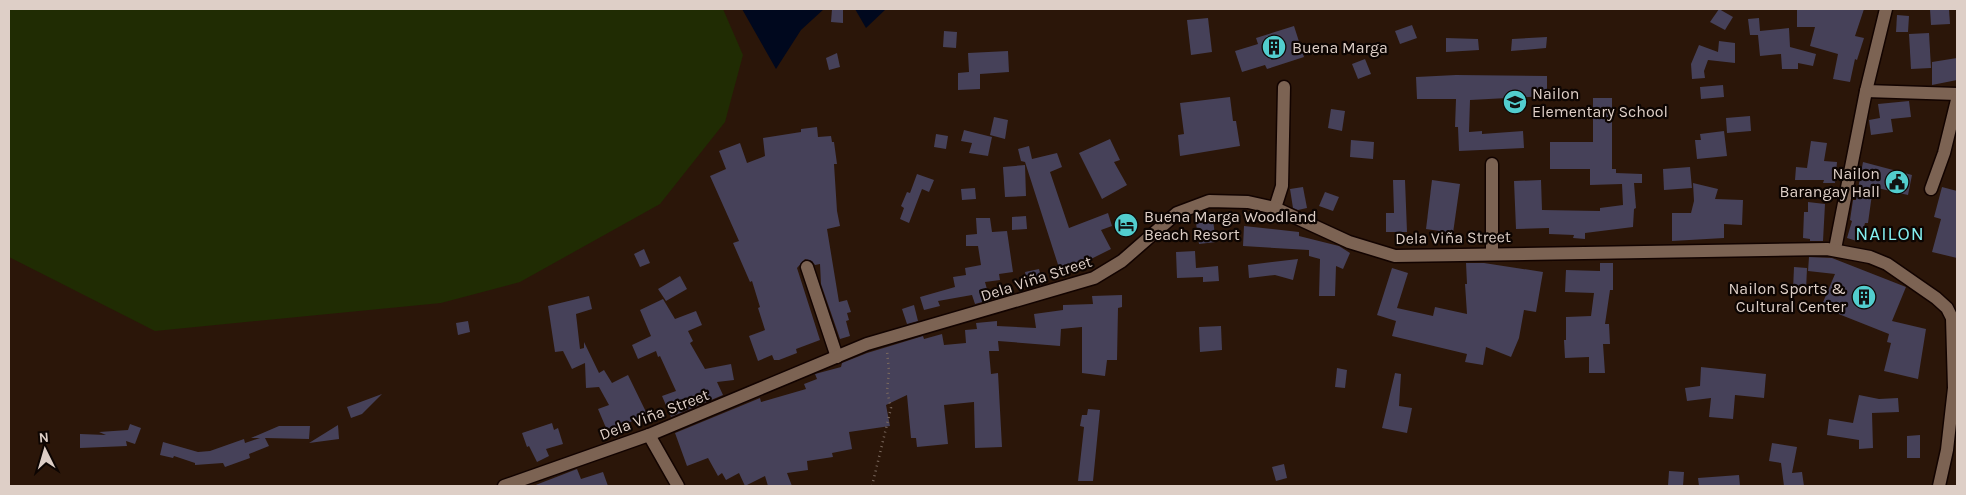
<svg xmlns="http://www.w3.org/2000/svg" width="1966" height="495" font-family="Karla,sans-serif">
  <rect width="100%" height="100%" fill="#2b1609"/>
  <!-- green -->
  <polygon fill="#202c03" points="9,9 723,9 743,55 725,122 660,204 520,282 441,303 155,331 9,257"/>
  <!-- water -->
  <g fill="#00081e">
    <polygon points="742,9 824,9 801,30 776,69"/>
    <polygon points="855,9 886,9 866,28"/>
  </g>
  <!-- building -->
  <g fill="#464159">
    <polygon points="832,9 843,9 843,23 831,22"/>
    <polygon points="1719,9 1733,17 1725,30 1710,22"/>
    <polygon points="1797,9 1864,9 1855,36 1864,38 1857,60 1855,59 1850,82 1833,79 1838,54 1810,46 1815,27 1797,27"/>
    <polygon points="1930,9 1949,9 1950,24 1931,25"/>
    <polygon points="1897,15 1909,16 1908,32 1896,32"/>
    <polygon points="1208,18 1212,52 1191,55 1187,20"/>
    <polygon points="1759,18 1760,31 1789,28 1790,47 1816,54 1813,66 1798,63 1798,69 1782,69 1781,54 1760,56 1758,35 1750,35 1748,19"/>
    <polygon points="1412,25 1417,38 1400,44 1395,31"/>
    <polygon points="1294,26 1304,57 1267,69 1265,65 1242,72 1235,51 1258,44 1256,38"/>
    <polygon points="944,31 957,32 956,48 943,47"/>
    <polygon points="1929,33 1931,68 1911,69 1909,34"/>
    <polygon points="1547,37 1546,48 1511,51 1512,39"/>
    <polygon points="1446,38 1478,39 1479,50 1446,52"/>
    <polygon points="1719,41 1735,43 1735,63 1708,60 1704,71 1705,78 1692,79 1691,64 1699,45 1718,52"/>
    <polygon points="1008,51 1009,72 980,74 980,89 958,90 958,73 969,72 968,53"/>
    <polygon points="837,53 840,67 829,70 826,58"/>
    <polygon points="1957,58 1957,80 1932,85 1932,62"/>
    <polygon points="1365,59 1371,74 1358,79 1352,64"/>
    <polygon points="1456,75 1547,76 1547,96 1470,100 1469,132 1482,131 1482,134 1523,131 1524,148 1459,151 1458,127 1455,127 1456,99 1417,99 1416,77"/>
    <polygon points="1723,85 1724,97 1701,99 1700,87"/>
    <polygon points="1230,97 1233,121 1236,121 1240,146 1180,156 1178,135 1184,134 1180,103"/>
    <polygon points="1593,98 1612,98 1612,169 1616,169 1616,173 1642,174 1642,183 1634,183 1636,208 1634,209 1633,227 1585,233 1585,239 1573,238 1574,235 1549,234 1549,228 1516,229 1514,181 1541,180 1542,210 1600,211 1600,208 1623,205 1622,184 1590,185 1590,169 1550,169 1550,142 1593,142"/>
    <polygon points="1909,101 1911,117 1891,119 1893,132 1871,135 1869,120 1880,118 1878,104"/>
    <polygon points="1331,109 1345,111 1342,131 1328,128"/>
    <polygon points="1750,116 1751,131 1727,133 1726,118"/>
    <polygon points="994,117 1008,120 1005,139 990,135"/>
    <polygon points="817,127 818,137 831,136 832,142 834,142 837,164 834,164 837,211 840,226 827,229 839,302 847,300 851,312 847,313 849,320 846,321 850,336 840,339 821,284 820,264 815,265 812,261 805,259 797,268 820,340 796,349 797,353 779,360 774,360 772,355 758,361 749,336 765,330 758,308 760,307 752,281 750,282 733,243 739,241 710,176 726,169 719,151 740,143 747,163 765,156 763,138 801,132 801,129"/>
    <polygon points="964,130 992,137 988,156 969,153 972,143 961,141"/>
    <polygon points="1724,131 1727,156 1697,159 1695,140 1701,140 1700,134"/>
    <polygon points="936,134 948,136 946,149 934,147"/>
    <polygon points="1110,139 1120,160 1114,162 1127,185 1102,199 1079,153"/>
    <polygon points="1351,140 1374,142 1373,159 1350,157"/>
    <polygon points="1811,141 1827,143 1824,161 1837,162 1835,183 1823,183 1824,180 1795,180 1796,167 1807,168"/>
    <polygon points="1029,146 1032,159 1057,153 1062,167 1050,172 1069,228 1108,213 1112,226 1101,230 1111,249 1081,264 1082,267 1061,274 1025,162 1021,161 1018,149"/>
    <polygon points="1863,162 1912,175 1908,195 1873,187 1868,223 1865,223 1860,242 1847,238 1852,221 1850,220 1853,200 1856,200"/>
    <polygon points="1025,165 1026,196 1005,197 1003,167"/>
    <polygon points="1690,167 1692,188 1664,190 1663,169"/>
    <polygon points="917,174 934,180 929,192 922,189 909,223 900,219 904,208 901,206 907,192 910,193"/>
    <polygon points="1393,180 1405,180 1407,232 1386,232 1386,213 1394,213"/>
    <polygon points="1432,180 1460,184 1453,233 1426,229"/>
    <polygon points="1693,183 1718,189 1715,199 1743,200 1742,225 1724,224 1724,238 1672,241 1672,213 1691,213 1694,201"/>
    <polygon points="1303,187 1307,208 1298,210 1293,208 1290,189"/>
    <polygon points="1942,187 1957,191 1957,258 1932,252 1941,219 1934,217"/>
    <polygon points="975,188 976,199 962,200 961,189"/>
    <polygon points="1325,192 1339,197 1333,211 1319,206"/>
    <polygon points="1808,202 1825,204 1823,241 1810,241 1810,239 1803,238 1804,212 1808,212"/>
    <polygon points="1212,213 1216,242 1199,244 1195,216"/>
    <polygon points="1026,216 1027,229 1012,230 1012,217"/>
    <polygon points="976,218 990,218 992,232 1007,231 1013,272 999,274 1000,280 985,282 990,300 975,304 972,295 938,301 940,306 924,310 920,297 955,287 953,277 966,275 965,268 981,265 978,246 966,246 966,235 977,234"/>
    <polygon points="1244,226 1299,232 1299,236 1339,246 1350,253 1343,269 1336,266 1335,296 1319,296 1320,259 1309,256 1309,250 1243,246"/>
    <polygon points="644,249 650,263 640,267 634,254"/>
    <polygon points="1195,251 1196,268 1218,266 1219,281 1203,282 1203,277 1177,278 1176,252"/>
    <polygon points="1809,257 1832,258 1906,287 1892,321 1926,329 1918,379 1884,371 1891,343 1887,342 1889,334 1821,307 1835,274 1808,271"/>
    <polygon points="1298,259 1293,280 1275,275 1249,278 1248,265"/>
    <polygon points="1466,263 1484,263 1543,272 1536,312 1524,310 1519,338 1511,357 1486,347 1483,365 1465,362 1467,354 1392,336 1396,321 1377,315 1392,268 1408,273 1397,308 1433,316 1435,307 1467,314 1465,284 1467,284"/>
    <polygon points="1600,263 1613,263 1613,290 1610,290 1605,324 1609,324 1610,344 1603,344 1605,373 1589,373 1589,357 1565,358 1564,340 1566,340 1566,317 1591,316 1594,293 1565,292 1566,270 1600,271"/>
    <polygon points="1794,267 1807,268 1806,291 1793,290"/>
    <polygon points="1039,269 1043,284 1028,287 1025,272"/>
    <polygon points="680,276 687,289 666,301 658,289"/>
    <polygon points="1122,295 1122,307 1118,308 1117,360 1107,360 1105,376 1082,373 1082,327 1061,329 1060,346 998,341 999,351 989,351 991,374 998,373 1002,447 975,448 974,402 944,405 948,444 917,447 916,438 911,438 907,395 886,405 890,426 849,432 852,449 832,453 833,457 807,461 808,470 787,473 792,486 768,486 765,476 745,486 739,473 726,480 722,473 718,476 708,458 687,466 675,433 760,398 761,402 806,389 804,384 817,379 815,374 841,367 842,363 867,353 923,336 924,339 942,334 944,345 966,343 965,330 977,329 976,323 997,321 997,326 1036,328 1034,314 1063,310 1063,305 1093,304 1092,296"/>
    <polygon points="589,296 592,309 576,314 580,349 584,348 584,342 599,373 604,370 612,383 628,375 647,414 626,424 628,428 609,435 598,409 609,405 599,387 586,388 585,363 572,369 563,351 555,352 548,306"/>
    <polygon points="663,299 675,319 696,311 702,325 688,331 693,341 690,343 705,369 731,364 734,380 717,382 723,395 671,417 662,396 676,391 660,356 658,357 656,351 638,359 632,345 651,336 640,310"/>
    <polygon points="914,305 918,321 907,324 902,309"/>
    <polygon points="468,321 470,332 458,335 456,323"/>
    <polygon points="1221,326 1222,350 1200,352 1199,327"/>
    <polygon points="1701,367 1766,374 1764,398 1735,395 1733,419 1709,417 1711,398 1687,401 1685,388 1700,386"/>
    <polygon points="1337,368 1347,370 1345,388 1335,387"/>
    <polygon points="1395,373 1401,374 1399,406 1412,408 1407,433 1382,428"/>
    <polygon points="382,394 362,414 351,418 347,407"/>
    <polygon points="1859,395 1879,399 1898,398 1899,412 1872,413 1873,448 1859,449 1859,440 1827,435 1829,419 1853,423"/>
    <polygon points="1088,409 1100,410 1093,481 1078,481 1084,427 1080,426 1082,415 1087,415"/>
    <polygon points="552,423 554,430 558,428 563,444 546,449 549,456 537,462 529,446 527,447 522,433"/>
    <polygon points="130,424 141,428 135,444 126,441 127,446 80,448 80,434 106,435 99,432 128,430"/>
    <polygon points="338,425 339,439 309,443"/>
    <polygon points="279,426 310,426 309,439 265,438 269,446 249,454 250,458 225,467 223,463 195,465 195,463 174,456 173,458 160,455 163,442 198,452 210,451 244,439 245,443 260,438 251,438"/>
    <polygon points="1920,435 1920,458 1907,458 1907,436"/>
    <polygon points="1772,443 1797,447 1792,473 1802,472 1804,486 1784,486 1781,463 1769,461"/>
    <polygon points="1284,464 1287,478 1276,481 1272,467"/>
    <polygon points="577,469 581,479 603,472 608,486 533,486"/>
    <polygon points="1669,471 1684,472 1683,486 1668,486"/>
    <polygon points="1739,475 1740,486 1699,486 1698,478"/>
  </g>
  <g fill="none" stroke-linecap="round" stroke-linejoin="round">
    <!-- minor casing -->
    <g stroke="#120300" stroke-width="15">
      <g id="minor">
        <polyline points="1866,91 1957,94"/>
        <polyline points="1492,164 1492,252"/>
        <polyline points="1931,189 1944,153 1957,100"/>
        <polyline points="1275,208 1282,186 1284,87"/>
        <polyline points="1835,249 1866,91 1886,9"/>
        <polyline points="807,267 837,357"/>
        <polyline points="649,435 678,486"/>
        <polyline points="504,486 649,435 867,344 1094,278 1122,261 1177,213 1209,201 1248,202 1275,208 1349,242 1395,256 1827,249 1870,257 1887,264 1936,298 1947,308 1952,318 1954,388 1947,450 1939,486"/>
      </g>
    </g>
    <!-- path -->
    <polyline stroke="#7b695e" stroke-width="2.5" stroke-dasharray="1 4" stroke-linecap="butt" points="872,486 891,408 887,391 889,371 887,351"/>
    <!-- minor -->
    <use href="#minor" stroke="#7c6353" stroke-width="12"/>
  </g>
  <!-- icons -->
  <defs>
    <g id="building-disc" transform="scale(1.25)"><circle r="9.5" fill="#52cdce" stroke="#0d0502"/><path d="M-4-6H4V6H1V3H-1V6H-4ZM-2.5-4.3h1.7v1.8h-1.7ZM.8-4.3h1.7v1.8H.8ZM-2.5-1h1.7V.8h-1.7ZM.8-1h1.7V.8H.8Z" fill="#111"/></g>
    <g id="school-disc" transform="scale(1.25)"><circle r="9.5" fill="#52cdce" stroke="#0d0502"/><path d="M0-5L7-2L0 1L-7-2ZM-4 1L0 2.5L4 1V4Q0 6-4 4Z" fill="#111"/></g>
    <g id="civic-disc" transform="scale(1.25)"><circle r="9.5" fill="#52cdce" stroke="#0d0502"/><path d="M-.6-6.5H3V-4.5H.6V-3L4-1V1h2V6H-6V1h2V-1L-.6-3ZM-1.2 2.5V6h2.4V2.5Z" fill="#111"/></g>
    <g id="hotel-disc" transform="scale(1.25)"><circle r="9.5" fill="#52cdce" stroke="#0d0502"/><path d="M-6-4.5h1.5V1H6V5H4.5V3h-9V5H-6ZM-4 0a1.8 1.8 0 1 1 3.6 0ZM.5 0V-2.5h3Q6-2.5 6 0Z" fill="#111"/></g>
  </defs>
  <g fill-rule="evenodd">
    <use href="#building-disc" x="1274" y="47"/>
    <use href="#school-disc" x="1515" y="102"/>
    <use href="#civic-disc" x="1897" y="182"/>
    <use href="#hotel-disc" x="1126" y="225"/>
    <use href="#building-disc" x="1864" y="297"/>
  </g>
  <g text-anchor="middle" stroke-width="4.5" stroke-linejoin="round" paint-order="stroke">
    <!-- poi labels -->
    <g font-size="16" fill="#decfc7" stroke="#0d0502" text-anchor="start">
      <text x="1292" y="53">Buena Marga</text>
      <text x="1532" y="99">Nailon<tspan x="1532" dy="18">Elementary School</tspan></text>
      <text x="1880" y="179" text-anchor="end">Nailon<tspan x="1880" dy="18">Barangay Hall</tspan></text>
      <text x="1144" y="222">Buena Marga Woodland<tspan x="1144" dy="18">Beach Resort</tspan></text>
      <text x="1846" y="294" text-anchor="end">Nailon Sports &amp;<tspan x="1846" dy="18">Cultural Center</tspan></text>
    </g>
    <!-- street labels -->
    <g font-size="16" fill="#decfc7" stroke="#0d0502">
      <text transform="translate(1453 237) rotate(-1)" y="6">Dela Viña Street</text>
      <text transform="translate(1036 278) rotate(-18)" y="6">Dela Viña Street</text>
      <text transform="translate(654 414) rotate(-21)" y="6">Dela Viña Street</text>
    </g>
    <!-- quarter labels -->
    <g font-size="19" letter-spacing="1" fill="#84f0f0" stroke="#0d0502">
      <text x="1890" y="240">NAILON</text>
    </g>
  </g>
  <!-- border -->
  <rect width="1966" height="495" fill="none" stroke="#decfc7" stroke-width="20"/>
  <!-- north arrow -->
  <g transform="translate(45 450) rotate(355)" stroke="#0d0502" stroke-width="4" paint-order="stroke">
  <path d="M0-4L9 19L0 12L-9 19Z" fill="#decfc7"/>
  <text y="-8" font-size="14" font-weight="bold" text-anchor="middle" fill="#decfc7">N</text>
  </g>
</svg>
